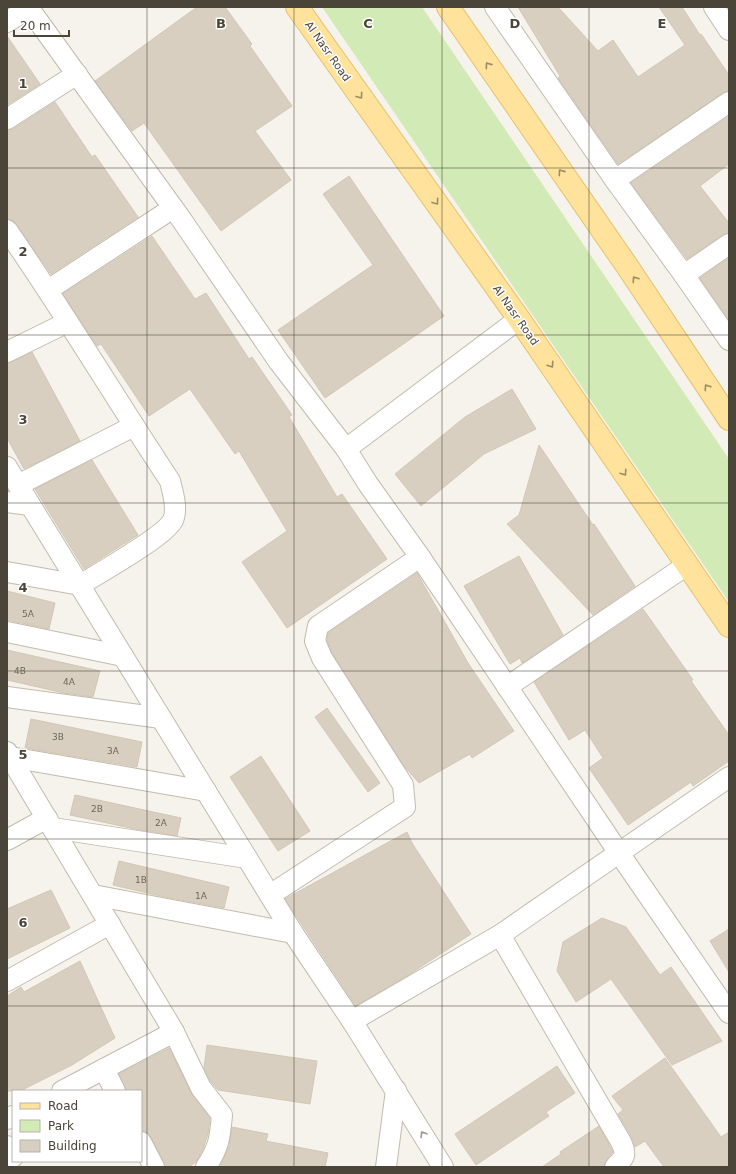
<svg xmlns="http://www.w3.org/2000/svg" width="736" height="1174" font-family="'DejaVu Sans',sans-serif">
  <rect width="100%" height="100%" fill="#f6f3ec"/>
  <!-- green -->
  <polygon fill="#d2eab5" points="322,7 422,7 729,459 729,602"/>
  <!-- building -->
  <g fill="#d8cfc1" stroke="#d3c7b4">
    <polygon points="197,7 225,7 252,44 250,46 292,106 255,131 291,180 221,231 144,123 132,131 95,81"/>
    <polygon points="518,7 558,7 598,51 613,40 638,77 685,45 659,7 682,7 700,35 701,34 729,75 729,91 723,93 618,164 558,78 560,76"/>
    <polygon points="7,36 40,84 7,105"/>
    <polygon points="55,102 92,157 95,155 138,217 51,274 16,224 12,220 7,219 7,130 13,129"/>
    <polygon points="729,116 729,164 700,186 729,223 729,233 722,235 687,259 631,183"/>
    <polygon points="349,176 444,316 325,398 278,330 373,265 323,194"/>
    <polygon points="152,236 195,299 206,293 249,359 252,357 292,415 289,417 337,497 342,494 387,559 287,628 242,562 287,531 239,451 235,454 190,389 149,416 101,344 97,346 63,294"/>
    <polygon points="729,258 729,320 700,278"/>
    <polygon points="32,352 80,441 24,469 7,438 7,363 12,362"/>
    <polygon points="512,389 536,429 484,454 421,506 395,474 465,417"/>
    <polygon points="539,445 593,525 594,524 635,586 593,615 507,524 519,515"/>
    <polygon points="92,460 138,535 84,569 35,489"/>
    <polygon points="519,556 563,635 522,663 520,658 510,664 464,586"/>
    <polygon points="417,573 468,663 514,731 472,758 470,754 419,783 404,766 332,653 327,640 328,633"/>
    <polygon points="7,591 55,603 49,629 7,620"/>
    <polygon points="643,609 693,680 691,681 729,735 729,761 693,786 691,782 628,825 589,768 603,758 585,730 569,740 534,682"/>
    <polygon points="7,650 100,671 93,697 64,693 7,680"/>
    <polygon points="327,708 380,783 368,792 315,717"/>
    <polygon points="31,719 142,742 137,767 25,748"/>
    <polygon points="261,756 310,831 278,851 230,777"/>
    <polygon points="75,795 181,818 177,836 135,829 70,815"/>
    <polygon points="407,832 412,843 471,934 410,974 356,1006 285,899"/>
    <polygon points="119,861 229,887 224,908 165,897 113,885"/>
    <polygon points="51,890 70,928 7,959 7,909"/>
    <polygon points="602,918 626,927 660,975 671,967 722,1041 672,1065 611,979 576,1002 557,971 563,942"/>
    <polygon points="729,929 729,972 710,941"/>
    <polygon points="80,961 115,1038 72,1065 20,1091 7,1091 7,996 21,987 24,992"/>
    <polygon points="207,1045 317,1061 310,1104 218,1090 211,1082 204,1068"/>
    <polygon points="169,1048 191,1093 210,1118 208,1134 203,1149 196,1162 189,1167 165,1167 164,1162 151,1137 147,1133 142,1131 141,1128 141,1091 126,1091 119,1074"/>
    <polygon points="665,1058 721,1137 729,1132 729,1167 664,1167 645,1141 635,1147 631,1136 618,1114 623,1110 612,1096"/>
    <polygon points="557,1066 575,1093 546,1112 549,1116 476,1165 455,1134"/>
    <polygon points="599,1126 613,1152 607,1159 604,1167 542,1167 561,1154 560,1152"/>
    <polygon points="232,1127 268,1134 266,1141 328,1153 325,1167 220,1167 229,1146"/>
  </g>
  <g fill="none" stroke-linecap="round" stroke-linejoin="round">
    <!-- minor casing -->
    <g stroke="#c2bbae" stroke-width="22">
      <g id="minor">
        <polyline points="28,7 179,216 279,362 346,449 368,484 420,557 619,853 729,1013"/>
        <polyline points="495,7 615,180 684,275 729,340"/>
        <polyline points="714,7 729,30"/>
        <polyline points="7,22 29,8"/>
        <polyline points="7,119 77,74"/>
        <polyline points="615,180 729,102"/>
        <path d="M7 230C64 312 115 398 170 481 173 493 178 509 173 520 166 536 97 574 80 585L7 572"/>
        <polyline points="684,275 729,244"/>
        <polyline points="48,290 173,208"/>
        <polyline points="7,352 68,322"/>
        <polyline points="346,449 519,319"/>
        <polyline points="7,467 293,933 352,1021 443,1167"/>
        <polyline points="18,485 134,426"/>
        <polyline points="7,502 30,505"/>
        <polyline points="7,632 123,656"/>
        <polyline points="507,687 687,565"/>
        <polyline points="7,697 161,718"/>
        <path d="M7 752 174 1032 201 1088 222 1115C220 1138 219 1147 206 1167"/>
        <polyline points="10,757 206,791"/>
        <polyline points="53,828 247,858"/>
        <polyline points="7,840 47,818"/>
        <polyline points="93,895 293,933"/>
        <polyline points="270,895 405,807 403,785 322,658 315,641 318,626 420,557"/>
        <path d="M500 935 621 1142C627 1155 625 1157 615 1167"/>
        <polyline points="7,981 110,924"/>
        <polyline points="352,1021 500,935 729,777"/>
        <polyline points="104,1069 115,1091"/>
        <polyline points="62,1091 174,1032"/>
        <polyline points="7,1119 13,1116"/>
        <polyline points="141,1142 154,1167"/>
        <polyline points="7,1146 13,1157"/>
        <polyline points="386,1167 396,1090"/>
      </g>
    </g>
    <!-- primary casing -->
    <g stroke="#e6c16a" stroke-width="24">
      <g id="primary">
        <polyline points="297,7 519,319 729,626"/>
        <polyline points="448,7 627,266 729,419"/>
      </g>
    </g>
    <!-- minor -->
    <use href="#minor" stroke="#fff" stroke-width="20"/>
    <!-- primary -->
    <use href="#primary" stroke="#ffe39c" stroke-width="22"/>
  </g>
  <!-- one-way arrows -->
  <defs><path id="oneway-chevron" d="M-2-3.5L2.5 0L-2 3.5" fill="none" stroke-width="1.6" stroke-linecap="round" stroke-linejoin="round"/></defs>
  <g stroke="#9c8c66">
    <use href="#oneway-chevron" transform="translate(488 65) rotate(-125)"/>
    <use href="#oneway-chevron" transform="translate(360 96) rotate(54)"/>
    <use href="#oneway-chevron" transform="translate(561 172) rotate(-125)"/>
    <use href="#oneway-chevron" transform="translate(436 202) rotate(54)"/>
    <use href="#oneway-chevron" transform="translate(635 279) rotate(-124)"/>
    <use href="#oneway-chevron" transform="translate(551 365) rotate(56)"/>
    <use href="#oneway-chevron" transform="translate(707 387) rotate(-124)"/>
    <use href="#oneway-chevron" transform="translate(624 473) rotate(56)"/>
  </g>
  <use stroke="#9c9892" href="#oneway-chevron" transform="translate(423 1134) rotate(-122)"/>
  <!-- grid -->
  <path fill="none" stroke="#4b4439" stroke-width="1" stroke-opacity="0.55" d="M147 7V1167M294 7V1167M442 7V1167M589 7V1167M7 168H729M7 335H729M7 503H729M7 671H729M7 839H729M7 1006H729"/>
  <g text-anchor="middle" stroke-width="3" stroke-linejoin="round" paint-order="stroke">
    <!-- number labels -->
    <g font-size="9" fill="#6e675b">
      <text x="28" y="617">5A</text>
      <text x="20" y="674">4B</text>
      <text x="69" y="685">4A</text>
      <text x="58" y="740">3B</text>
      <text x="113" y="754">3A</text>
      <text x="97" y="812">2B</text>
      <text x="161" y="826">2A</text>
      <text x="141" y="883">1B</text>
      <text x="201" y="899">1A</text>
    </g>
    <!-- street labels -->
    <g font-size="11" fill="#4b4439" stroke="#fff">
      <text transform="translate(328 51) rotate(55)" y="4">Al Nasr Road</text>
      <text transform="translate(516 315) rotate(55)" y="4">Al Nasr Road</text>
    </g>
  </g>
  <g font-size="13" text-anchor="middle" font-weight="bold" fill="#4b4439" stroke="#fff" stroke-width="3" stroke-linejoin="round" paint-order="stroke">
    <text x="221" y="28">B</text>
    <text x="368" y="28">C</text>
    <text x="515" y="28">D</text>
    <text x="662" y="28">E</text>
    <text x="23" y="88">1</text>
    <text x="23" y="256">2</text>
    <text x="23" y="424">3</text>
    <text x="23" y="592">4</text>
    <text x="23" y="759">5</text>
    <text x="23" y="927">6</text>
  </g>
  <!-- border -->
  <rect width="736" height="1174" fill="none" stroke="#4b4439" stroke-width="16"/>
  <!-- legend -->
  <rect x="12" y="1090" width="130" height="72" fill="#ffffff" stroke="#b7b4b0"/>
  <rect x="20" y="1103" width="20" height="6" fill="#ffe39c" stroke="#b7b4b0"/>
  <text x="48" y="1110" font-size="12" fill="#4b4439">Road</text>
  <rect x="20" y="1120" width="20" height="12" fill="#d2eab5" stroke="#b7b4b0"/>
  <text x="48" y="1130" font-size="12" fill="#4b4439">Park</text>
  <rect x="20" y="1140" width="20" height="12" fill="#d8cfc1" stroke="#b7b4b0"/>
  <text x="48" y="1150" font-size="12" fill="#4b4439">Building</text>
  <!-- scale -->
  <path d="M14 30v6h55v-6" fill="none" stroke="#4b4439" stroke-width="2"/>
  <text x="20" y="30" font-size="12" fill="#4b4439" stroke="#ffffff" stroke-width="3" paint-order="stroke">20 m</text>
</svg>
